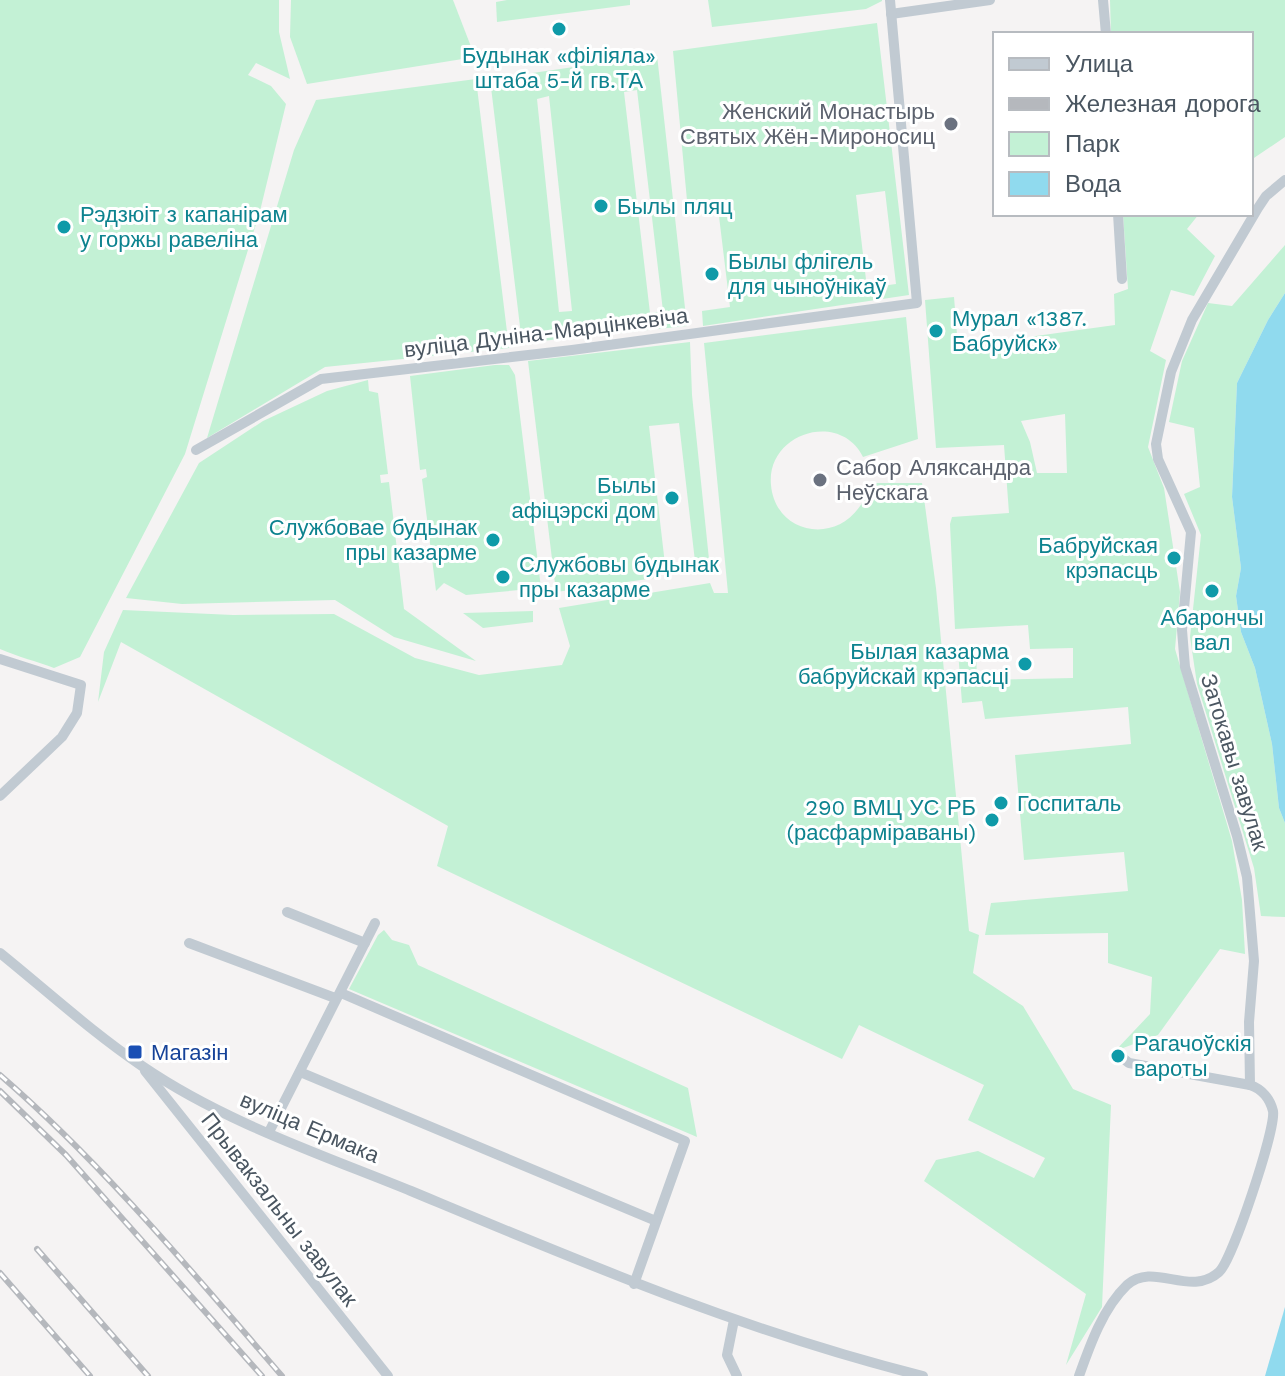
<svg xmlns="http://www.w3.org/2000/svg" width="1285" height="1376" font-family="'Work Sans',sans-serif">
  <rect width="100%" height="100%" fill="#f5f3f3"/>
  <!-- green -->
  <g fill="#c3f1d5" fill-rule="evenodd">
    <path d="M0 0H279V32L290 79 256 63 248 75 271 86 286 104 260 211 185 454 80 657 54 668C36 661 18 657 0 649Z"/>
    <polygon points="291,0 453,0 475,57 307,84 290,37"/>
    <polygon points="507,0 630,0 630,5 497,22 496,2"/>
    <polygon points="708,0 882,0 882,1 866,9 712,27"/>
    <polygon points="1110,0 1285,0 1285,137 1251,160 1251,34 1111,34"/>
    <path d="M877 23 909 295 703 326 702 311 730 307 718 208 688 211 673 51ZM885 191 896 284 867 288 856 195Z"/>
    <path d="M657 55 687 326 522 343 490 79ZM637 90 663 311 650 313 624 92ZM549 96 572 311 559 312 537 99Z"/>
    <polygon points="476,79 509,348 325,367 207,438 294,150 316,100"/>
    <path d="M1123 214H1199L1187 229 1215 256 1194 296 1171 290 1150 351 1166 360 1148 447 1164 488 1180 592 1175 649 1232 841 1242 900 1245 954 1220 949 1158 1035 1115 1051 1150 1014 1152 977 1108 963V933L985 935 991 903 1128 891 1124 852 1024 860 1015 755 1131 744 1128 707 985 719 982 701 962 703 958 651H976L977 680 1073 678V648L1030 649 1028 625 955 629 950 524 952 517 1009 513 1004 445 936 448 925 300 954 297 958 347 1115 325 1114 294 1128 289ZM1065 414 1067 473H1037L1030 442 1021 421Z"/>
    <polygon points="1285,245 1285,293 1268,320 1237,383 1232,497 1241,568 1236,596 1241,632 1255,668 1272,744 1279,808 1285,823 1285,917 1261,916 1254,868 1197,684 1190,637 1201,535 1184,494 1200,487 1194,428 1169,422 1182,361 1208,303 1232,306"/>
    <path d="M906 317 918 439 863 457C840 410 766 433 771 485 776 541 854 548 870 483H922L936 588 969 931 979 935 973 973 1023 1006 1073 1089 1111 1105 1102 1307 1066 1365 1086 1294 924 1181 936 1160 978 1151 1034 1178 1045 1158 968 1120 984 1085 859 1025 842 1059 437 866 448 826 121 642 98 702 104 652 123 610 233 615 334 614 415 658 479 675 562 665 570 646 559 608 710 583 714 593H728L704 343Z"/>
    <polygon points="690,342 692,395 710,569 696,570 679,423 649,426 666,573 655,578 556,592 528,361"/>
    <polygon points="495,365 509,365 515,375 541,588 466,595 444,583 436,591 422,479 427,477 426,469 420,470 410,376"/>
    <polygon points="368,380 369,391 378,393 388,474 380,475 381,483 389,482 404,609 476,661 394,637 335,600 182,604 126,598 199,463 263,421 327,391"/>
    <polygon points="533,611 533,622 483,628 463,613"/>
    <polygon points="384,930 392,940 409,945 418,965 688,1088 697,1137 349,989 378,935"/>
  </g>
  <!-- water -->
  <g fill="#90daee">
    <polygon points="1285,293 1285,823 1279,808 1272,744 1255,668 1241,632 1236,596 1241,568 1232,497 1237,383 1268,320"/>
    <polygon points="1285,1307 1285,1376 1265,1376"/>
  </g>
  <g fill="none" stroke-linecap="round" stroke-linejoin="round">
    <!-- street -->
    <g stroke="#c1cad2" stroke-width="10">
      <polyline points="1103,0 1106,34"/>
      <polyline points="891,14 990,0"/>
      <polyline points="1118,214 1122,279"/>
      <polyline points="196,450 321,379 572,350 917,303 890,0"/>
      <polyline points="0,659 81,685 77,713 62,737 0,796"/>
      <polyline points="287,912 365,943"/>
      <polyline points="189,943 335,998"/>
      <path d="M0 953C47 991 93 1033 142 1066 224 1122 320 1154 411 1191 579 1261 745 1332 923 1376"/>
      <polyline points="341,993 685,1141 634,1284"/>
      <polyline points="1120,1056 1129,1063 1250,1085"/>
      <polyline points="145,1071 388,1376"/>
      <polyline points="300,1072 656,1221"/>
      <polyline points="269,1132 375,923"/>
      <polyline points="734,1320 727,1355 737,1376"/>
      <path d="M1079 1376C1090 1345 1103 1308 1127 1285 1154 1261 1190 1298 1219 1272 1232 1261 1276 1129 1273 1111 1270 1099 1262 1089 1250 1085L1249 1022 1254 961 1247 877 1237 836 1185 667 1182 630 1191 532 1158 459 1156 444 1171 372 1192 320 1258 208 1266 196 1285 180"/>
    </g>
    <!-- rail casing -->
    <g stroke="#b5b8bd" stroke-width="6">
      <g id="rail">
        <path d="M0 1075C104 1165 192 1272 282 1376"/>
        <polyline points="0,1091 66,1155 262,1376"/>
        <polyline points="37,1249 148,1376"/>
        <polyline points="0,1273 90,1376"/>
      </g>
    </g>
    <!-- rail -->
    <use href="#rail" stroke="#fff" stroke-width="3" stroke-dasharray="9" stroke-linecap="butt"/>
  </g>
  <!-- markers -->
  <g fill="#0f9aa8" stroke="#fff" stroke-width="3">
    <circle cx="559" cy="29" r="8"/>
    <circle cx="601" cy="206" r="8"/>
    <circle cx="64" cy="227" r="8"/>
    <circle cx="712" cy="274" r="8"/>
    <circle cx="936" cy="331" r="8"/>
    <circle cx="672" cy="498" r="8"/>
    <circle cx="493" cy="540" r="8"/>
    <circle cx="1174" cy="558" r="8"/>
    <circle cx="503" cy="577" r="8"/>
    <circle cx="1212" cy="591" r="8"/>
    <circle cx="1025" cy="664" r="8"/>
    <circle cx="1001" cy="803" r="8"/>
    <circle cx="992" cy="820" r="8"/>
    <circle cx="1118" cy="1056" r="8"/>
  </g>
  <g fill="#6b7280" stroke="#fff" stroke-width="3">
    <circle cx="951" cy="124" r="8"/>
    <circle cx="820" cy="480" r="8"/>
  </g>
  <rect fill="#1a4fb4" stroke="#fff" stroke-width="3" x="127" y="1044" width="16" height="16" rx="4"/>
  <g text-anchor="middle" stroke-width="6" stroke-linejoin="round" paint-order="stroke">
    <!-- culture labels -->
    <g font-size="22" fill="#0d838f" stroke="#fff" text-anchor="start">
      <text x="559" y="63" text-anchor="middle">Будынак «філіяла»<tspan x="559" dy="25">штаба 5-й гв.ТА</tspan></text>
      <text x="617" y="214">Былы пляц</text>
      <text x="80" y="222">Рэдзюіт з капанірам<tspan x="80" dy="25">у горжы равеліна</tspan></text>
      <text x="728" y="269">Былы флігель<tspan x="728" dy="25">для чыноўнікаў</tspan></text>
      <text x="952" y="326">Мурал «1387.<tspan x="952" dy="25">Бабруйск»</tspan></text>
      <text x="656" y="493" text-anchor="end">Былы<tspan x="656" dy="25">афіцэрскі дом</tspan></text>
      <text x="477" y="535" text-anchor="end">Службовае будынак<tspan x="477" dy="25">пры казарме</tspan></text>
      <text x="1158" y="553" text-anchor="end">Бабруйская<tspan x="1158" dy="25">крэпасць</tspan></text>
      <text x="519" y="572">Службовы будынак<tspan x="519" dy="25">пры казарме</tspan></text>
      <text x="1212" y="625" text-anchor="middle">Абарончы<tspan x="1212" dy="25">вал</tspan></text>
      <text x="1009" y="659" text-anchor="end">Былая казарма<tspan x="1009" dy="25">бабруйскай крэпасці</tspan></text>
      <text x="1017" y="811">Госпиталь</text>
      <text x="976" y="815" text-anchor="end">290 ВМЦ УС РБ<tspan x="976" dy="25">(расфарміраваны)</tspan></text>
      <text x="1134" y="1051">Рагачоўскія<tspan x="1134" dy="25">вароты</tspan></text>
    </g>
    <!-- worship labels -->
    <g font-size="22" fill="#5b616d" stroke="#fff" text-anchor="end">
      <text x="935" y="119">Женский Монастырь<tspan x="935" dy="25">Святых Жён-Мироносиц</tspan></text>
      <text x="836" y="475" text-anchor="start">Сабор Аляксандра<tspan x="836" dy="25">Неўскага</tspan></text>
    </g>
    <!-- street labels -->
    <g font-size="22" fill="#4a5661" stroke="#fff">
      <text transform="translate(546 332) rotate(-7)" y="8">вуліца Дуніна-Марцінкевіча</text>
      <text transform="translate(1235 762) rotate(73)" y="8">Затокавы завулак</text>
      <text transform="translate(310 1127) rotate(23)" y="8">вуліца Ермака</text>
      <text transform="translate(280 1209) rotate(52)" y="8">Прывакзальны завулак</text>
    </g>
    <!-- transit labels -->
    <g font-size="22" fill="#164399" stroke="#fff" text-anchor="start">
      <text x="151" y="1060">Магазін</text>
    </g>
  </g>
  <!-- legend -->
  <rect x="993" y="32" width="260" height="184" fill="#ffffff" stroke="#b7bbc0" stroke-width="2"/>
  <rect x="1009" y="58" width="40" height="12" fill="#c1cad2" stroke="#b7bbc0" stroke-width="2"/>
  <text x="1065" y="72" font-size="24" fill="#4a5661">Улица</text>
  <rect x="1009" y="98" width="40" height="12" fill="#b5b8bd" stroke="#b7bbc0" stroke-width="2"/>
  <text x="1065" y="112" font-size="24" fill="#4a5661">Железная дорога</text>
  <rect x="1009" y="132" width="40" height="24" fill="#c3f1d5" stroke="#b7bbc0" stroke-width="2"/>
  <text x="1065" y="152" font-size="24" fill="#4a5661">Парк</text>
  <rect x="1009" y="172" width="40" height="24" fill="#90daee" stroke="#b7bbc0" stroke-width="2"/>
  <text x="1065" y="192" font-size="24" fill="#4a5661">Вода</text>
</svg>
